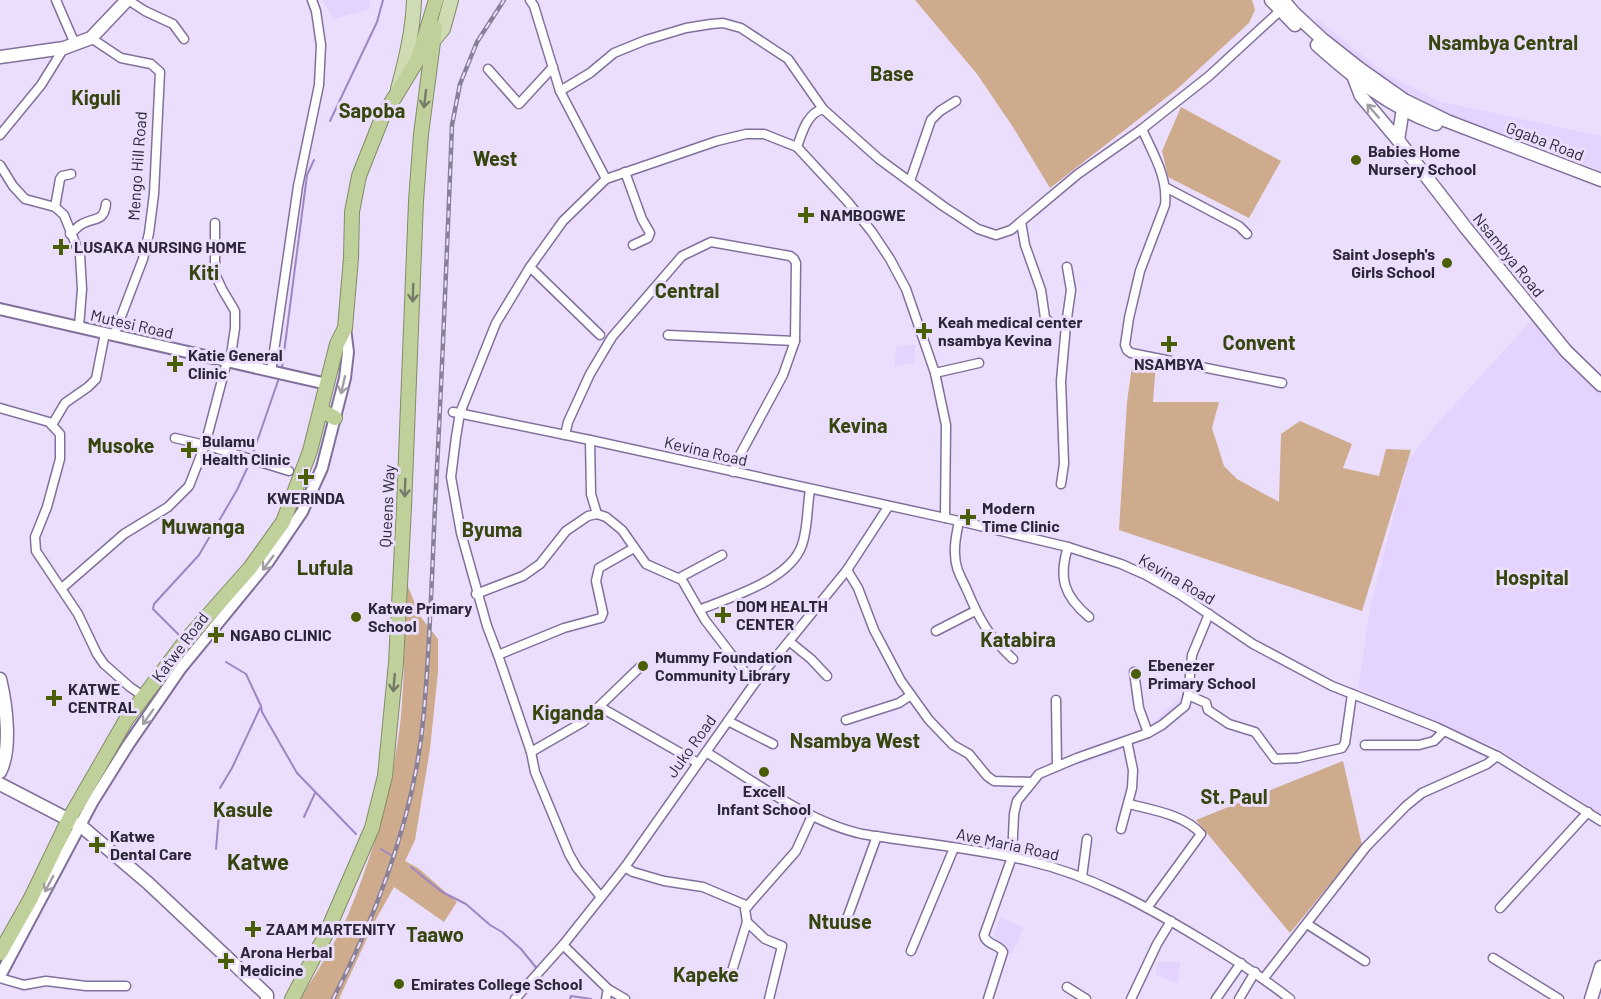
<svg xmlns="http://www.w3.org/2000/svg" width="1601" height="999" font-family="Barlow,sans-serif">
  <rect width="100%" height="100%" fill="#eadefc"/>
  <!-- built -->
  <g fill="#e4d2ff">
    <polygon points="322,0 370,0 369,9 334,19"/>
    <polygon points="1315,17 1384,73 1438,101 1601,136 1601,171 1431,108 1377,79 1317,30"/>
    <polygon points="1532,320 1585,378 1601,391 1601,814 1497,748 1358,688 1371,603 1408,461 1434,427"/>
    <polygon points="915,345 915,363 895,366 896,346"/>
    <polygon points="1184,694 1189,706 1166,730 1111,754 1077,765 1068,758 1090,747 1147,728"/>
    <polygon points="1000,917 1024,928 1011,955 994,936"/>
    <polygon points="1158,962 1180,962 1178,983 1155,975"/>
  </g>
  <!-- green -->
  <g fill="#ceab8c">
    <polygon points="915,0 1252,0 1255,10 1249,23 1176,90 1050,188 1013,127 977,74"/>
    <polygon points="1181,107 1281,161 1249,218 1168,177 1162,151"/>
    <polygon points="1133,359 1156,363 1153,402 1219,402 1212,428 1224,466 1237,479 1279,502 1281,434 1300,421 1352,444 1343,468 1379,476 1386,449 1411,450 1362,611 1119,530 1127,402"/>
    <path d="M405 579 420 616 438 639V672L430 749 415 840 405 861 418 868 457 902 444 922 394 887 375 921 339 999H300C317 972 335 944 348 915 374 852 394 784 401 716 405 671 405 624 405 579Z"/>
    <polygon points="1343,761 1362,845 1290,933 1196,820"/>
  </g>
  <g fill="none" stroke-linecap="round" stroke-linejoin="round">
    <!-- stream -->
    <g stroke="#9f85c3" stroke-width="2">
      <polyline points="330,121 377,22 383,0"/>
      <polyline points="282,368 307,175 314,160"/>
      <polyline points="252,456 279,378"/>
      <polyline points="179,635 153,609 154,604 199,555 237,490 250,462"/>
      <polyline points="226,662 246,674 261,706 262,712 297,773 356,834"/>
      <polyline points="220,788 232,768 260,708"/>
      <polyline points="304,817 315,793"/>
      <polyline points="216,849 220,802"/>
      <polyline points="381,849 394,857"/>
      <polyline points="411,867 442,892 466,904 490,925 502,932 521,949 538,970"/>
      <polyline points="570,999 571,996 591,999"/>
    </g>
    <!-- minor casing -->
    <g stroke="#82709c" stroke-width="11">
      <g id="minor">
        <polyline points="56,0 75,44"/>
        <polyline points="128,0 145,11 173,24 184,39"/>
        <polyline points="530,0 534,6 560,91 606,179"/>
        <polyline points="91,38 121,58 151,64 160,72 154,194 149,233 143,259 114,335"/>
        <polyline points="488,69 519,104 553,67"/>
        <polyline points="560,91 590,73 614,53 646,40 686,28 711,24 723,23 741,28 788,59 823,109 879,159 943,206 978,229 996,235 1011,230 1078,174 1142,129 1209,76 1283,8"/>
        <path d="M1142 129C1153 154 1168 177 1165 205L1140 271 1129 318 1125 345 1127 350 1131 353 1282 383"/>
        <polyline points="0,135 41,85 64,48"/>
        <path d="M797 147C802 133 807 113 823 109"/>
        <polyline points="0,165 13,186 25,199 55,207 64,215 80,255 82,289 79,327"/>
        <polyline points="625,172 642,219 650,233 648,238 633,245"/>
        <polyline points="910,181 931,120 940,111 956,101"/>
        <polyline points="1165,187 1239,226 1247,234"/>
        <polyline points="55,207 60,179 62,176 71,174"/>
        <polyline points="1021,222 1025,245 1041,290 1045,318 1052,324 1066,325 1061,381 1064,464 1061,484"/>
        <polyline points="215,223 215,274 222,289 235,311 235,328 230,362"/>
        <path d="M70 234C74 231 78 226 82 224 95 217 104 222 106 204"/>
        <polyline points="530,267 600,335"/>
        <polyline points="1066,325 1071,290 1067,267"/>
        <polyline points="668,335 795,341"/>
        <polyline points="271,372 298,186 319,85 321,45 316,11 312,0"/>
        <polyline points="935,373 979,363"/>
        <polyline points="0,408 49,422 60,434 60,459 47,507 35,537 36,551 78,614 97,654 104,664 130,687 143,696"/>
        <polyline points="453,412 590,440 959,521 1068,547 1121,564 1146,575 1179,594 1253,644 1332,686 1436,727 1497,756 1601,821"/>
        <polyline points="52,425 65,403 88,387 96,379 105,333"/>
        <polyline points="565,435 568,422 590,374 612,337 682,256 711,242 790,256 794,259 796,263 795,341 783,375 741,453 733,472"/>
        <polyline points="175,438 205,445 289,471"/>
        <polyline points="590,440 591,494 597,514"/>
        <path d="M959 521C957 532 954 543 955 554 955 568 961 577 967 590 979 619 989 637 1013 659"/>
        <path d="M1068 547C1058 578 1064 596 1089 617"/>
        <polyline points="847,570 858,588 874,630 901,681 929,720 953,745 969,754 987,776 994,781 1032,782"/>
        <polyline points="679,578 722,555"/>
        <polyline points="62,588 124,534 168,507 189,486 205,445 227,361"/>
        <polyline points="476,594 523,576 540,564 566,531 588,516 597,514 606,517 622,530 646,564 682,580 705,620 754,684"/>
        <path d="M699 610C731 597 790 580 802 545 808 528 807 507 810 490"/>
        <polyline points="936,631 975,611"/>
        <polyline points="790,642 811,659 827,676"/>
        <polyline points="498,655 564,628 601,618 603,613 596,581 599,568 634,548"/>
        <polyline points="1134,672 1139,708 1148,733"/>
        <polyline points="1188,695 1206,703 1208,710 1229,724 1255,732 1275,759 1298,758 1342,748 1345,743 1352,694"/>
        <polyline points="1056,700 1057,766"/>
        <polyline points="600,707 698,763"/>
        <polyline points="846,720 899,703 911,695"/>
        <polyline points="728,721 773,744"/>
        <polyline points="1365,745 1419,745 1434,741 1444,731"/>
        <polyline points="531,752 583,722 640,667"/>
        <path d="M706 752C753 781 808 822 862 834 917 843 974 848 1029 861 1090 875 1146 906 1199 938 1231 957 1261 976 1290 999"/>
        <path d="M1129 804C1153 810 1185 815 1201 834L1147 908"/>
        <polyline points="1121,829 1132,788 1133,770 1127,741"/>
        <polyline points="625,867 633,872 664,881 703,887 748,906"/>
        <polyline points="1082,877 1087,839"/>
        <polyline points="601,897 577,868 569,854 535,772 531,752 498,655 487,626 461,533 451,477 456,437 460,413 496,323 530,267 563,221 606,179 717,141 746,134 764,134 797,147 847,201 872,232 890,259 906,289 935,373 946,425 945,518"/>
        <polyline points="1500,908 1588,812"/>
        <polyline points="747,922 765,939 782,946 769,999"/>
        <polyline points="845,924 877,836"/>
        <polyline points="1307,924 1365,961"/>
        <polyline points="563,945 608,989 606,999"/>
        <polyline points="911,951 954,848"/>
        <polyline points="1493,958 1559,999"/>
        <polyline points="732,971 747,922 745,909 796,851 812,816"/>
        <polyline points="0,978 24,985 46,981 86,986 126,986"/>
        <polyline points="1264,978 1366,847 1406,806 1422,793 1487,764 1497,756"/>
        <polyline points="1067,987 1086,999"/>
        <polyline points="608,989 625,999"/>
        <polyline points="515,999 563,945 625,867 754,684 847,570 888,507"/>
        <path d="M988 999 1003 952C999 944 986 945 984 935L1012 857 1014 814 1017 801 1039 774 1077 758 1148 733 1162 725 1185 706 1188 695 1192 655 1209 614"/>
        <polyline points="1131,999 1157,944 1171,921"/>
        <polyline points="1216,999 1241,963"/>
        <polyline points="1239,999 1255,972"/>
      </g>
    </g>
    <!-- tertiary casing -->
    <g stroke="#82709c" stroke-width="14">
      <g id="tertiary">
        <polyline points="0,309 327,384"/>
        <polyline points="0,976 93,801 128,745 181,668 268,562 302,512 322,468 345,378 348,352 345,328"/>
      </g>
    </g>
    <!-- secondary casing -->
    <g stroke="#82709c" stroke-width="15">
      <g id="secondary">
        <polyline points="1271,0 1295,25"/>
        <polyline points="1283,0 1294,13 1322,39 1360,69 1404,100 1447,121 1601,180"/>
        <path d="M1317 45C1354 78 1390 107 1436 124"/>
        <polyline points="0,57 64,48 91,38 127,0"/>
        <polyline points="1354,78 1361,96 1398,140 1466,228 1566,351 1601,385"/>
        <polyline points="1398,140 1404,102"/>
        <path d="M0 679C6 704 12 749 0 772"/>
        <polyline points="0,784 81,826 148,883 267,995 267,999"/>
        <polyline points="1591,999 1601,967"/>
      </g>
    </g>
    <!-- primary casing -->
    <g stroke="#828d67" stroke-width="16">
      <g id="primary">
        <polyline points="433,41 443,29 451,0"/>
        <path d="M398 89C406 59 413 31 414 0"/>
      </g>
    </g>
    <!-- trunk casing -->
    <g stroke="#828d67" stroke-width="16">
      <g id="trunk">
        <polyline points="321,410 335,418"/>
        <polyline points="0,953 31,898 69,819 126,720 187,639 250,568 283,522 310,451 337,344 345,328 351,258 352,212 359,176 382,118 418,59 436,0"/>
        <polyline points="292,999 326,934 372,828 385,776 396,663 404,507 416,201 421,134 435,27"/>
      </g>
    </g>
    <!-- minor -->
    <use href="#minor" stroke="#fff" stroke-width="8"/>
    <!-- tertiary -->
    <use href="#tertiary" stroke="#fff" stroke-width="10"/>
    <!-- secondary -->
    <use href="#secondary" stroke="#fff" stroke-width="12"/>
    <!-- primary -->
    <use href="#primary" stroke="#cfdcb3" stroke-width="14"/>
    <!-- trunk -->
    <use href="#trunk" stroke="#bfd09a" stroke-width="14"/>
    <!-- rail casing -->
    <g stroke="#898098" stroke-width="4.5">
      <path id="rail" d="M333 999C379 910 416 811 424 711 430 643 432 574 435 506 442 379 447 252 452 125L460 84 477 42 504 0"/>
    </g>
    <!-- rail -->
    <use href="#rail" stroke="#eadefc" stroke-width="2" stroke-dasharray="7" stroke-linecap="butt"/>
  </g>
  <!-- one-way arrows -->
  <defs><path id="oneway-shaft" d="M-6 0H5M1.5-3L5.5 0L1.5 3" fill="none" stroke-width="1.6" stroke-linecap="round" stroke-linejoin="round" transform="scale(1.5)"/></defs>
  <g stroke="#767b69">
    <use href="#oneway-shaft" transform="translate(425 99) rotate(97)"/>
    <use href="#oneway-shaft" transform="translate(413 293) rotate(92)"/>
    <use href="#oneway-shaft" transform="translate(405 488) rotate(92)"/>
    <use href="#oneway-shaft" transform="translate(394 683) rotate(95)"/>
  </g>
  <g stroke="#a09da5">
    <use href="#oneway-shaft" transform="translate(1373 111) rotate(-131)"/>
    <use href="#oneway-shaft" transform="translate(343 385) rotate(103)"/>
    <use href="#oneway-shaft" transform="translate(268 563) rotate(127)"/>
    <use href="#oneway-shaft" transform="translate(148 717) rotate(125)"/>
    <use href="#oneway-shaft" transform="translate(49 884) rotate(118)"/>
  </g>
  <!-- markers -->
  <g fill="#4a5e06" stroke="#eadefc" stroke-width="2">
    <circle cx="1356" cy="160" r="6"/>
    <path d="M803 206h6v6h6v6h-6v6h-6v-6h-6v-6h6z"/>
    <path d="M58 238h6v6h6v6h-6v6h-6v-6h-6v-6h6z"/>
    <circle cx="1447" cy="263" r="6"/>
    <path d="M921 322h6v6h6v6h-6v6h-6v-6h-6v-6h6z"/>
    <path d="M1166 335h6v6h6v6h-6v6h-6v-6h-6v-6h6z"/>
    <path d="M172 355h6v6h6v6h-6v6h-6v-6h-6v-6h6z"/>
    <path d="M186 441h6v6h6v6h-6v6h-6v-6h-6v-6h6z"/>
    <path d="M303 468h6v6h6v6h-6v6h-6v-6h-6v-6h6z"/>
    <path d="M965 508h6v6h6v6h-6v6h-6v-6h-6v-6h6z"/>
    <path d="M720 606h6v6h6v6h-6v6h-6v-6h-6v-6h6z"/>
    <circle cx="356" cy="617" r="6"/>
    <path d="M213 626h6v6h6v6h-6v6h-6v-6h-6v-6h6z"/>
    <circle cx="643" cy="666" r="6"/>
    <circle cx="1136" cy="674" r="6"/>
    <path d="M51 689h6v6h6v6h-6v6h-6v-6h-6v-6h6z"/>
    <circle cx="764" cy="772" r="6"/>
    <path d="M94 836h6v6h6v6h-6v6h-6v-6h-6v-6h6z"/>
    <path d="M250 920h6v6h6v6h-6v6h-6v-6h-6v-6h6z"/>
    <path d="M223 952h6v6h6v6h-6v6h-6v-6h-6v-6h6z"/>
    <circle cx="399" cy="984" r="6"/>
  </g>
  <g text-anchor="middle" stroke-width="6" stroke-linejoin="round" paint-order="stroke">
    <!-- street labels -->
    <g font-size="16" fill="#2d2638" stroke="#eadefc">
      <text transform="translate(1545 141) rotate(21)" y="6">Ggaba Road</text>
      <text transform="translate(137 166) rotate(-86)" y="6">Mengo Hill Road</text>
      <text transform="translate(1509 255) rotate(51)" y="6">Nsambya Road</text>
      <text transform="translate(132 324) rotate(13)" y="6">Mutesi Road</text>
      <text transform="translate(706 451) rotate(13)" y="6">Kevina Road</text>
      <text transform="translate(387 506) rotate(-87)" y="6">Queens Way</text>
      <text transform="translate(1177 579) rotate(30)" y="6">Kevina Road</text>
      <text transform="translate(180 647) rotate(-53)" y="6">Katwe Road</text>
      <text transform="translate(691 746) rotate(-54)" y="6">Juko Road</text>
      <text transform="translate(1008 844) rotate(12)" y="6">Ave Maria Road</text>
    </g>
    <!-- poi labels -->
    <g font-size="16" font-weight="bold" fill="#2d2638" stroke="#eadefc" text-anchor="start">
      <text x="1368" y="157">Babies Home<tspan x="1368" dy="18">Nursery School</tspan></text>
      <text x="820" y="221">NAMBOGWE</text>
      <text x="74" y="253">LUSAKA NURSING HOME</text>
      <text x="1435" y="260" text-anchor="end">Saint Joseph's<tspan x="1435" dy="18">Girls School</tspan></text>
      <text x="938" y="328">Keah medical center<tspan x="938" dy="18">nsambya Kevina</tspan></text>
      <text x="188" y="361">Katie General<tspan x="188" dy="18">Clinic</tspan></text>
      <text x="1169" y="370" text-anchor="middle">NSAMBYA</text>
      <text x="202" y="447">Bulamu<tspan x="202" dy="18">Health Clinic</tspan></text>
      <text x="306" y="504" text-anchor="middle">KWERINDA</text>
      <text x="982" y="514">Modern<tspan x="982" dy="18">Time Clinic</tspan></text>
      <text x="736" y="612">DOM HEALTH<tspan x="736" dy="18">CENTER</tspan></text>
      <text x="368" y="614">Katwe Primary<tspan x="368" dy="18">School</tspan></text>
      <text x="230" y="641">NGABO CLINIC</text>
      <text x="655" y="663">Mummy Foundation<tspan x="655" dy="18">Community Library</tspan></text>
      <text x="1148" y="671">Ebenezer<tspan x="1148" dy="18">Primary School</tspan></text>
      <text x="68" y="695">KATWE<tspan x="68" dy="18">CENTRAL</tspan></text>
      <text x="764" y="797" text-anchor="middle">Excell<tspan x="764" dy="18">Infant School</tspan></text>
      <text x="110" y="842">Katwe<tspan x="110" dy="18">Dental Care</tspan></text>
      <text x="266" y="935">ZAAM MARTENITY</text>
      <text x="240" y="958">Arona Herbal<tspan x="240" dy="18">Medicine</tspan></text>
      <text x="411" y="990">Emirates College School</text>
    </g>
    <!-- quarter labels -->
    <g font-size="20" font-weight="bold" fill="#37460f" stroke="#eadefc">
      <text x="1503" y="50">Nsambya Central</text>
      <text x="892" y="81">Base</text>
      <text x="96" y="105">Kiguli</text>
      <text x="372" y="118">Sapoba</text>
      <text x="495" y="166">West</text>
      <text x="204" y="280">Kiti</text>
      <text x="687" y="298">Central</text>
      <text x="1259" y="350">Convent</text>
      <text x="858" y="433">Kevina</text>
      <text x="121" y="453">Musoke</text>
      <text x="203" y="534">Muwanga</text>
      <text x="492" y="537">Byuma</text>
      <text x="325" y="575">Lufula</text>
      <text x="1532" y="585">Hospital</text>
      <text x="1018" y="647">Katabira</text>
      <text x="568" y="720">Kiganda</text>
      <text x="855" y="748">Nsambya West</text>
      <text x="1234" y="804">St. Paul</text>
      <text x="243" y="817">Kasule</text>
      <text x="840" y="929">Ntuuse</text>
      <text x="435" y="942">Taawo</text>
      <text x="706" y="982">Kapeke</text>
    </g>
    <!-- district labels -->
    <g font-size="22" font-weight="bold" fill="#37460f" stroke="#eadefc">
      <text x="258" y="870">Katwe</text>
    </g>
  </g>
</svg>
